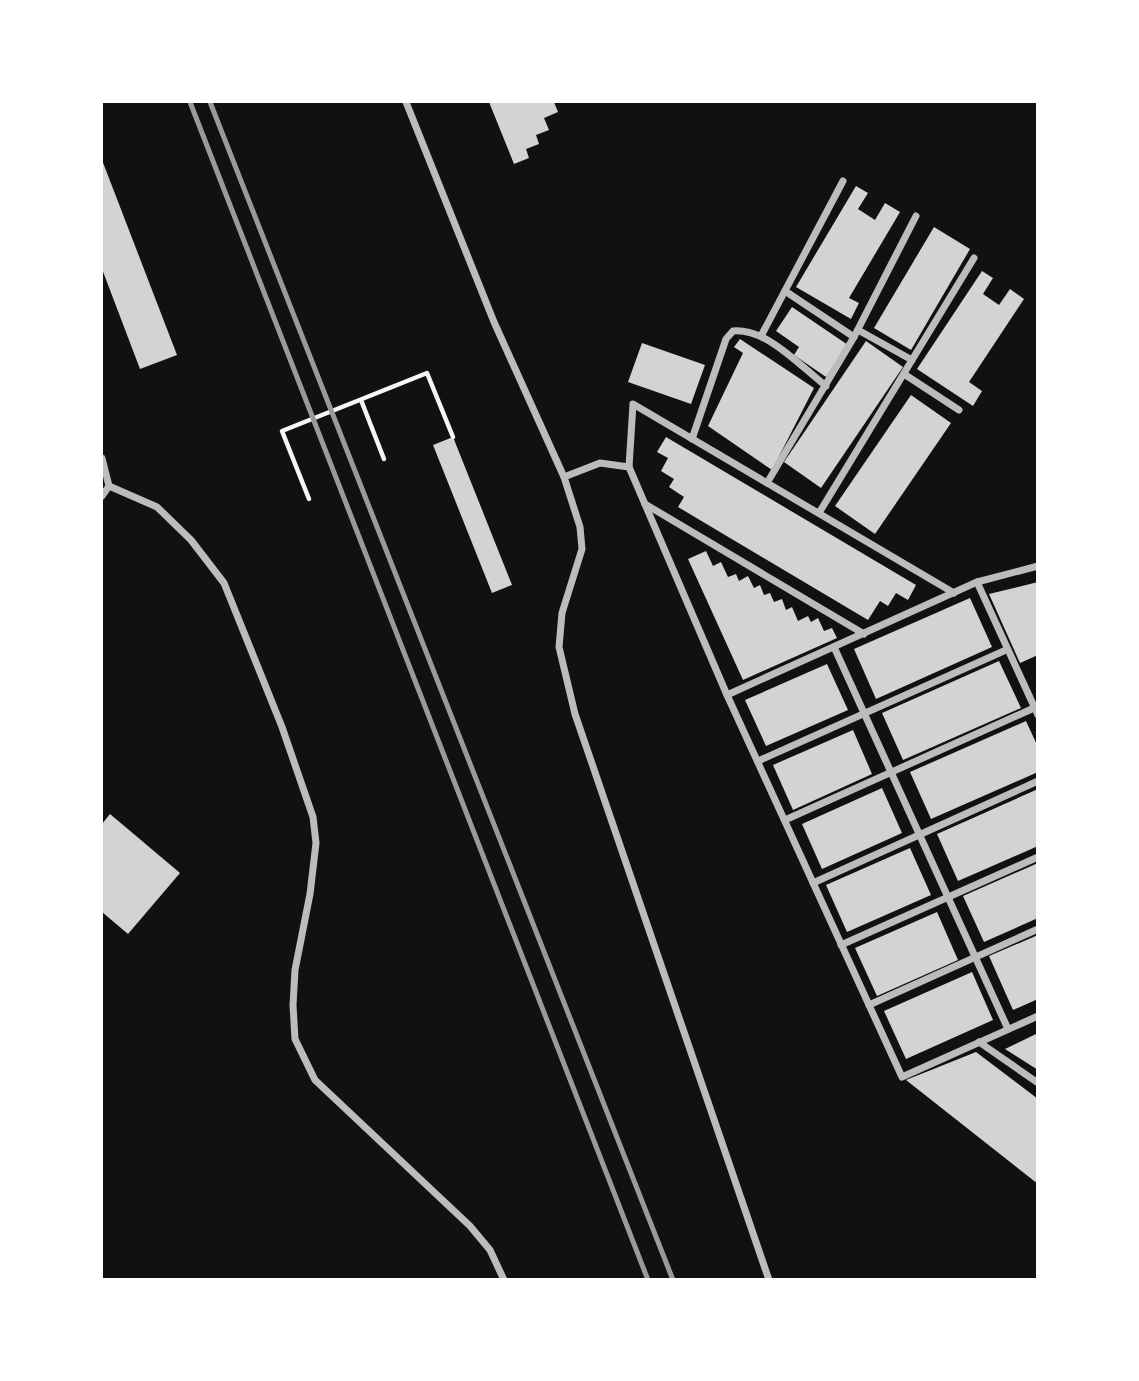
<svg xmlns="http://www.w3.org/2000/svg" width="1139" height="1381" font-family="'Libre Baskerville',serif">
  <rect width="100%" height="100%" fill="#111"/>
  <!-- building -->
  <g fill="#d3d3d3">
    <polygon points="489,102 554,102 558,112 544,118 549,130 536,135 539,144 526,149 529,158 514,164"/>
    <polygon points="102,160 177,355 140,369 102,269"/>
    <polygon points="856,186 868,193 858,209 875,220 885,203 900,212 849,298 859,303 851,319 796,287"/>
    <polygon points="934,227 970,249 911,350 874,328"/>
    <polygon points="982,271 993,278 983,294 999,305 1010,289 1024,299 969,382 982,391 973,406 917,369"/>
    <polygon points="792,307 848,345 826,377 794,355 799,347 776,331"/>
    <polygon points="740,339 814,388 772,470 708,426 743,353 734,347"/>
    <polygon points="866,341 903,367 821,488 784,462"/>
    <polygon points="642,343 705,365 691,404 628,382"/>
    <polygon points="911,395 951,423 875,534 835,506"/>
    <polygon points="453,437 512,585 492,593 433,445"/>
    <polygon points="666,437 916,585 908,600 896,593 888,606 880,601 868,620 678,507 684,497 669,487 674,479 661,471 668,458 657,452"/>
    <polygon points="706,551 713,566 721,562 728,577 736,574 739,581 748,576 754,588 760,585 764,595 770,593 774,602 782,599 786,610 792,607 798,621 808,616 811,622 818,618 824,631 832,628 837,638 743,680 688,559"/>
    <polygon points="1038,582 1038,655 1020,663 989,594"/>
    <polygon points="970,598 992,647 876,699 854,649"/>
    <polygon points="999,661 1021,708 903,760 882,713"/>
    <polygon points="827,664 848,710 766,746 745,700"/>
    <polygon points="1026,721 1038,747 1038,772 931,819 910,772"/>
    <polygon points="853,730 872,774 793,810 773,765"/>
    <polygon points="882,788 902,833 822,869 802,824"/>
    <polygon points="1038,789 1038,846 958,881 937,834"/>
    <polygon points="110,814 180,873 128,934 102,912 102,824"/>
    <polygon points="910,848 931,895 847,932 826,885"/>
    <polygon points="1038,863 1038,918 984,942 963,896"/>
    <polygon points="937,912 958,960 877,996 855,948"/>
    <polygon points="1038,935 1038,999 1013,1010 989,956"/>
    <polygon points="972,972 993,1020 906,1059 884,1011"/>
    <polygon points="1038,1033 1038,1070 1005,1049"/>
    <polygon points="976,1052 1038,1099 1038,1184 906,1080"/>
  </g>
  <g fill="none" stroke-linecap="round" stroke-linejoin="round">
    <!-- path -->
    <g stroke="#f5f5f5" stroke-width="4.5">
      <polyline points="361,400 384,459"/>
      <polyline points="309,499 282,431 427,373 453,437"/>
    </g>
    <!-- minor -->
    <g stroke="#bcbcbc" stroke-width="7">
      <polyline points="406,102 494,322 564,477 580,527 582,549 562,613 559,647 575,714 769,1280"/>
      <polyline points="785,291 854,337"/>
      <polyline points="858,330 912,360"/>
      <polyline points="761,336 843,181"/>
      <polyline points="904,374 959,410"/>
      <path d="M692 439 726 339 733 331C767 328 800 366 826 386"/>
      <polyline points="102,458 109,486 102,496"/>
      <polyline points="629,467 633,404 954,593"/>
      <polyline points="564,477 600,463 629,467 727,695 902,1077 1038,1016"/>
      <polyline points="767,483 854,337 916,216"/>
      <polyline points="109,486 157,507 191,540 224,583 282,727 313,817 316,843 310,894 295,970 293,1005 295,1039 315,1080 470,1226 490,1250 504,1280"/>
      <polyline points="645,504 864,634"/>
      <polyline points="819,513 974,258"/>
      <polyline points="977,582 1038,566"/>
      <polyline points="834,647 1008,1029"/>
      <polyline points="727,695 977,582 1038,715"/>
      <polyline points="758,761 1006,650"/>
      <polyline points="785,820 1034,708"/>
      <polyline points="813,883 1038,781"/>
      <polyline points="841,945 1038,857"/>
      <polyline points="869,1005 1038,929"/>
      <polyline points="979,1042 1038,1083"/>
    </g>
    <!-- rail -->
    <g stroke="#9a9a9a" stroke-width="5">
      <polyline points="190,102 648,1280"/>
      <polyline points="210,102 673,1280"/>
    </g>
  </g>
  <!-- border -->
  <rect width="1139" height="1381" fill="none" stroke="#ffffff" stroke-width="206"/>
</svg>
